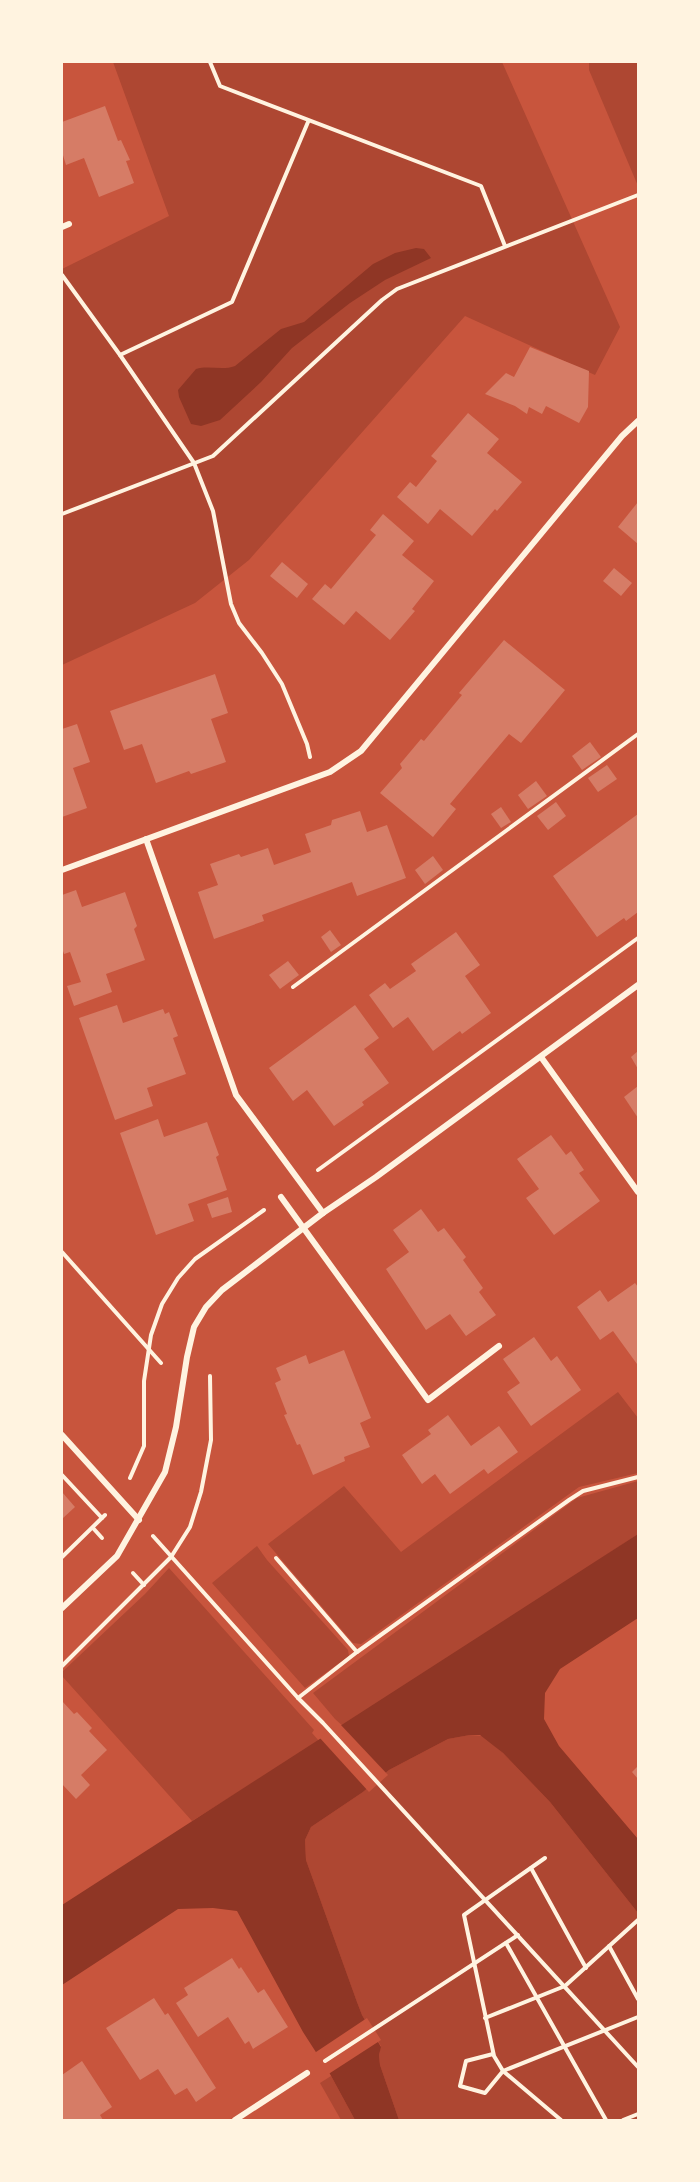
<svg xmlns="http://www.w3.org/2000/svg" width="700" height="2182" font-family="'Sofia Sans Condensed',sans-serif">
  <rect width="100%" height="100%" fill="#c8553d"/>
  <!-- green -->
  <g fill="#ae4732">
    <polygon points="113,62 502,62 620,327 595,375 465,316 249,560 195,603 62,665 62,269 169,216"/>
    <polygon points="589,62 638,62 638,186 589,70"/>
    <polygon points="618,1392 638,1418 638,1473 579,1487 361,1644 353,1643 268,1544 344,1486 401,1552"/>
    <polygon points="638,1481 638,1534 345,1728 335,1719 313,1693 577,1498"/>
    <polygon points="257,1546 267,1560 348,1650 349,1656 305,1688 212,1583"/>
    <polygon points="169,1568 314,1730 312,1733 319,1741 192,1821 62,1676 62,1672 145,1594"/>
    <polygon points="470,1735 483,1736 503,1753 550,1802 638,1913 638,2120 399,2120 380,2065 379,2055 381,2046 362,2015 357,2002 306,1860 305,1840 311,1827 363,1792 389,1770 448,1739"/>
    <polygon points="331,2076 355,2120 341,2120 320,2083"/>
  </g>
  <!-- water -->
  <g fill="#8f3625">
    <path d="M416 248 424 249 431 258 385 280 350 303 292 348 261 382 220 420 201 426 191 424 179 397 178 390 196 369C209 365 222 371 235 366L281 329 304 322 373 264 395 253Z"/>
    <polygon points="638,1534 638,1618 560,1669 545,1693 544,1719 559,1746 638,1839 638,1913 550,1802 503,1753 480,1735 470,1735 448,1739 389,1770 363,1792 311,1827 305,1840 306,1860 357,2002 362,2015 381,2047 379,2055 380,2065 399,2120 355,2120 330,2074 303,2032 237,1911 213,1908 178,1909 62,1985 62,1905"/>
  </g>
  <!-- pier -->
  <g fill="#c8553d">
    <polygon points="340,1724 388,1775 369,1792 319,1737"/>
    <polygon points="367,2018 381,2040 327,2075 313,2054"/>
  </g>
  <!-- building -->
  <g fill="#d67c66">
    <polygon points="105,106 118,141 121,140 130,160 126,161 134,183 99,197 84,158 66,165 62,152 62,122"/>
    <polygon points="530,347 589,371 588,407 579,423 546,406 542,414 529,407 527,414 515,406 485,394 506,373 514,377"/>
    <polygon points="468,413 499,439 487,453 522,482 497,511 495,509 472,536 440,509 428,524 397,497 410,482 416,487 437,461 431,456 432,455"/>
    <polygon points="638,502 638,544 618,527"/>
    <polygon points="383,514 414,541 402,555 434,581 412,609 415,611 390,640 356,611 344,625 312,599 325,584 331,589 376,535 370,530"/>
    <polygon points="282,562 308,584 297,598 270,576"/>
    <polygon points="614,568 632,583 621,596 603,581"/>
    <polygon points="504,640 565,690 521,743 509,734 450,804 456,809 433,837 380,793 402,768 400,764 421,739 424,741 462,695 459,693"/>
    <polygon points="215,674 228,713 211,719 226,762 191,774 189,771 156,783 142,744 124,750 110,711"/>
    <polygon points="77,724 90,762 73,768 87,808 62,817 62,729"/>
    <polygon points="590,742 601,757 582,770 572,756"/>
    <polygon points="607,765 617,779 598,792 588,778"/>
    <polygon points="536,781 547,796 528,809 518,795"/>
    <polygon points="556,802 566,816 548,830 537,816"/>
    <polygon points="501,807 511,822 501,828 491,814"/>
    <polygon points="360,811 367,832 387,825 406,878 357,896 352,882 262,915 264,921 214,939 198,892 218,885 210,864 239,854 241,857 268,848 274,865 311,852 305,834 331,825 332,820"/>
    <polygon points="638,814 638,912 626,921 624,918 597,937 553,876"/>
    <polygon points="433,856 443,870 425,884 415,870"/>
    <polygon points="76,890 82,907 125,892 137,926 134,929 145,960 106,974 112,992 74,1006 67,986 81,982 70,952 64,954 62,948 62,895"/>
    <polygon points="330,930 341,945 331,952 321,937"/>
    <polygon points="456,932 480,965 465,976 491,1013 462,1034 460,1031 433,1051 408,1017 393,1028 369,995 385,983 390,989 416,971 411,964"/>
    <polygon points="288,961 299,975 280,989 269,975"/>
    <polygon points="117,1005 123,1023 163,1009 165,1014 169,1012 178,1036 173,1038 186,1074 147,1088 153,1106 115,1120 79,1018"/>
    <polygon points="355,1005 379,1038 364,1049 389,1083 362,1102 364,1105 334,1126 307,1090 293,1101 269,1068"/>
    <polygon points="638,1051 638,1069 631,1057"/>
    <polygon points="638,1086 638,1118 624,1097"/>
    <polygon points="158,1119 164,1137 207,1122 219,1155 216,1157 227,1190 188,1204 194,1221 156,1235 120,1133"/>
    <polygon points="551,1135 566,1155 571,1151 584,1170 579,1173 600,1201 554,1235 526,1198 539,1189 517,1159"/>
    <polygon points="228,1197 232,1212 212,1218 207,1204"/>
    <polygon points="421,1209 438,1232 444,1228 466,1257 463,1260 483,1288 479,1292 496,1315 466,1336 450,1314 426,1330 386,1269 409,1252 393,1230"/>
    <polygon points="635,1283 638,1287 638,1363 637,1364 613,1331 600,1340 577,1307 600,1290 608,1302"/>
    <polygon points="534,1337 551,1361 557,1356 581,1390 531,1426 507,1392 520,1383 503,1359"/>
    <polygon points="344,1350 371,1418 360,1423 370,1447 344,1457 345,1461 313,1475 300,1444 297,1445 284,1415 287,1414 275,1383 281,1380 276,1368 306,1355 309,1364"/>
    <polygon points="448,1415 471,1446 499,1426 518,1452 488,1474 484,1469 450,1494 435,1474 422,1484 402,1455 431,1434 428,1430"/>
    <polygon points="62,1492 75,1507 62,1519"/>
    <polygon points="62,1701 74,1714 77,1712 92,1728 89,1731 107,1750 81,1775 90,1785 76,1799 62,1784"/>
    <polygon points="638,1766 638,1779 632,1772"/>
    <polygon points="232,1958 239,1969 241,1967 258,1993 264,1989 288,2027 253,2049 249,2041 245,2044 228,2017 198,2037 176,2003 188,1995 184,1988"/>
    <polygon points="154,1998 165,2015 168,2013 216,2088 196,2102 187,2088 175,2095 158,2069 140,2080 106,2028"/>
    <polygon points="82,2061 112,2107 100,2115 103,2120 62,2120 62,2075"/>
  </g>
  <g fill="none" stroke-linecap="round" stroke-linejoin="round">
    <!-- path -->
    <g stroke="#fff3e0" stroke-width="4">
      <polyline points="210,62 220,86 481,186 505,246"/>
      <polyline points="62,275 120,355 194,463 213,511 231,604 239,623 262,653 282,684 307,744 310,757"/>
      <polyline points="120,355 232,302 308,122"/>
      <polyline points="62,514 213,456 382,300 397,289 638,195"/>
      <polyline points="293,987 638,734"/>
      <polyline points="318,1170 638,938"/>
      <polyline points="62,1252 161,1363"/>
      <polyline points="62,1475 102,1518"/>
      <polyline points="130,1478 144,1446 144,1381 151,1335 162,1304 178,1278 195,1259 264,1210"/>
      <polyline points="93,1528 102,1538"/>
      <polyline points="153,1536 298,1698 323,1723 638,2067"/>
      <polyline points="62,1557 105,1515"/>
      <polyline points="276,1558 357,1652"/>
      <polyline points="133,1573 144,1585"/>
      <polyline points="62,1666 171,1557 190,1527 201,1492 211,1440 210,1376"/>
      <polyline points="298,1698 357,1652 569,1500 583,1491 638,1477"/>
      <polyline points="545,1858 464,1915 494,2056 503,2071 561,2120"/>
      <polyline points="531,1868 586,1968"/>
      <polyline points="506,1943 606,2120"/>
      <polyline points="609,1946 638,1999"/>
      <polyline points="485,2018 565,1986 638,1920"/>
      <polyline points="493,2054 466,2061 460,2086 485,2093 503,2071 638,2017"/>
      <polyline points="325,2061 518,1935"/>
      <polyline points="623,2120 638,2114"/>
    </g>
    <!-- minor -->
    <g stroke="#fff3e0" stroke-width="6">
      <polyline points="62,227 69,224"/>
      <polyline points="146,839 236,1095 323,1213"/>
      <polyline points="62,870 330,772 361,751 622,436 638,421"/>
      <polyline points="541,1057 638,1192"/>
      <polyline points="281,1197 428,1400 499,1346"/>
      <polyline points="62,1435 139,1520"/>
      <polyline points="62,1608 117,1556 165,1472 176,1427 187,1357 194,1327 206,1307 222,1290 323,1213 376,1177 638,985"/>
      <polyline points="235,2120 307,2073"/>
    </g>
  </g>
  <!-- border -->
  <rect width="700" height="2182" fill="none" stroke="#fff3e0" stroke-width="126"/>
</svg>
